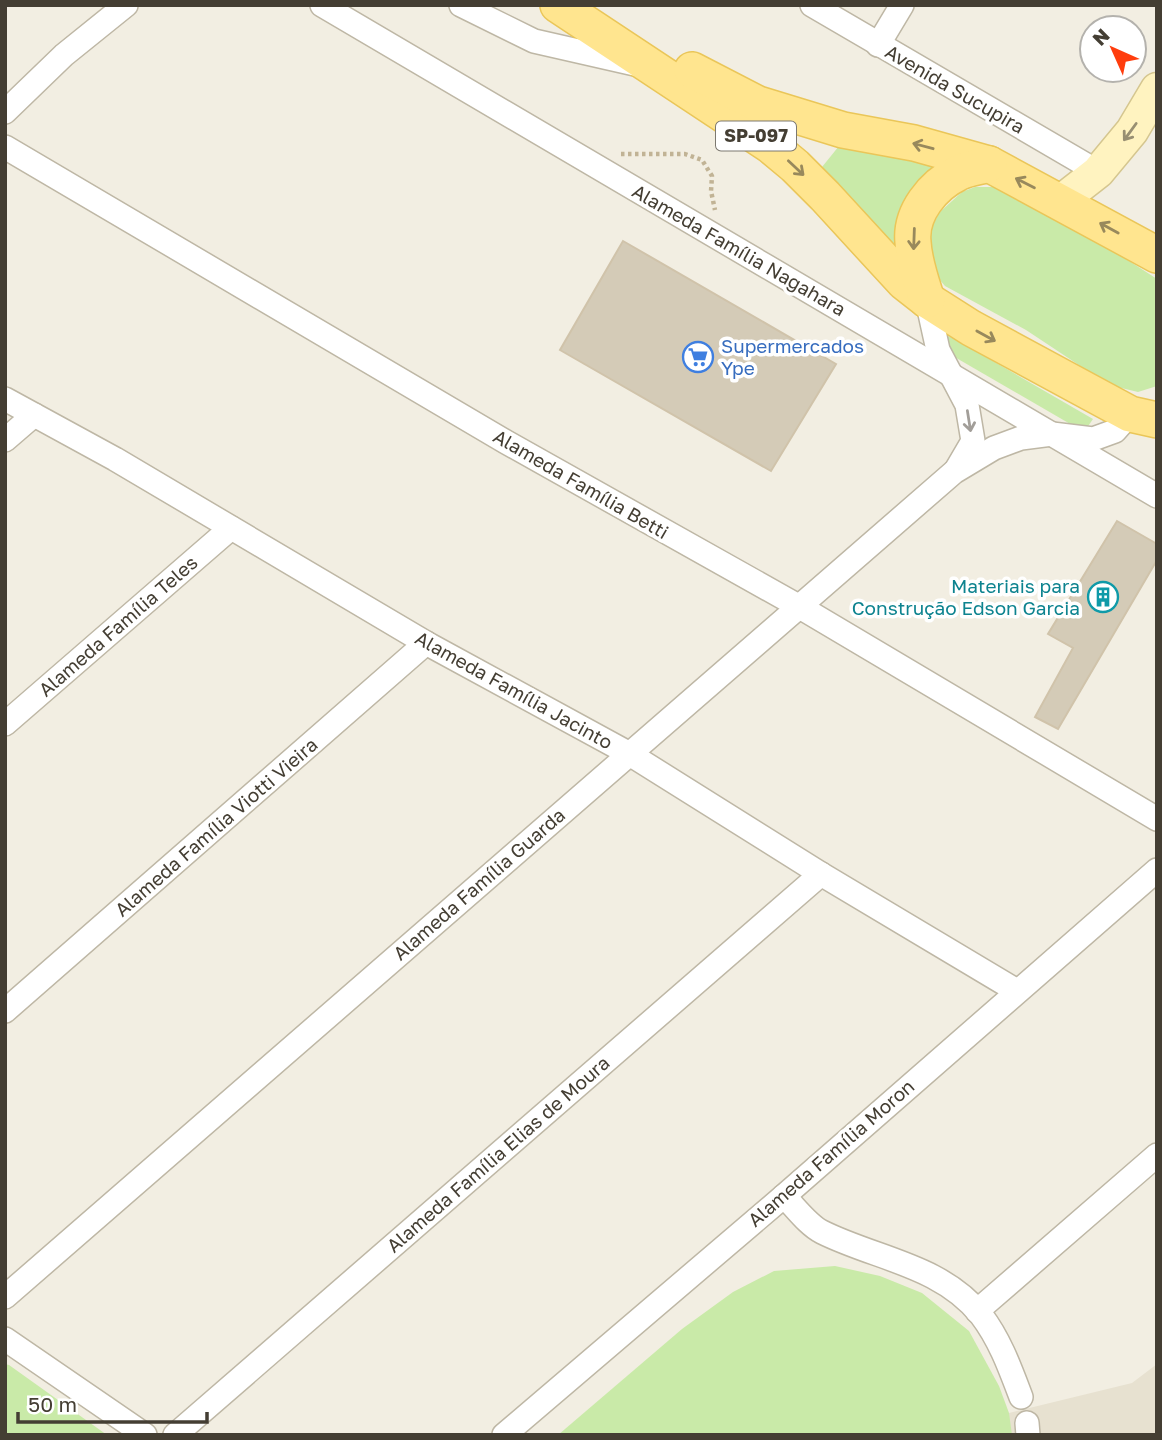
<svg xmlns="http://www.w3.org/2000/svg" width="1162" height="1440" font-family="'Golos Text',sans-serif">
  <rect width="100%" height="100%" fill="#f2eee2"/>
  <!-- residential -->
  <polygon fill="#e7e1d0" points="1157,1364 1157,1435 902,1435 1009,1413 1132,1383"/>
  <!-- green -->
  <g fill="#c9eaa8">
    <polygon points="839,146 952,166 901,258 818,172"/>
    <polygon points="975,187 995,187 1075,226 1157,279 1157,386 1138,392 1109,385 1026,330 945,286 933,272 928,253 932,226 940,212 952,201 962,192"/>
    <polygon points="945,335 953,338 1093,419 1084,432 946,352"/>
    <polygon points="835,1266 880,1276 922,1293 969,1331 999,1386 1009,1413 1012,1435 558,1435 682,1329 733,1292 774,1271"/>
    <polygon points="5,1364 9,1365 107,1435 5,1435"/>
  </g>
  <!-- building -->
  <g fill="#d4cbb7" stroke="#d0c3aa" stroke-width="2">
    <polygon points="623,241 836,364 771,471 560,350"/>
    <polygon points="1117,521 1157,544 1157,560 1058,729 1035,717 1073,648 1048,634"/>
  </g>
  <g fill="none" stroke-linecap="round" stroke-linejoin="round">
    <!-- street casing -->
    <g stroke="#beb7a5" stroke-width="26">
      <g id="street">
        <path d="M322 5C599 170 879 331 1157 496"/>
        <polyline points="461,5 534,41 635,64"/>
        <polyline points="812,5 1098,172"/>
        <polyline points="878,45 902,5"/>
        <polyline points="5,112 64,55 126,5"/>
        <polyline points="5,147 506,442 800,607 1157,819"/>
        <polyline points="927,300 938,350 967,405 973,441 956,470"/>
        <polyline points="5,399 115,459 426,643 628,753 821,874 1017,991"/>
        <polyline points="5,440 34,415"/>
        <polyline points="5,724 231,528"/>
        <polyline points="5,1011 426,643"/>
        <path d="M784 1196C795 1207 808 1225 822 1232 876 1259 941 1265 981 1315 1000 1340 1010 1368 1021 1397"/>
        <polyline points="5,1297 954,472 994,448 1021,438 1052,434 1093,439 1115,431 1130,414"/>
        <polyline points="977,1311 1157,1155"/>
        <polyline points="5,1339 145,1435"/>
        <polyline points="1027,1423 1028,1435"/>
        <polyline points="175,1435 821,874"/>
        <polyline points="504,1435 784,1196 1157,870"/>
      </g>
    </g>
    <!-- secondary casing -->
    <g stroke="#d5c68f" stroke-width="35">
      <polyline id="secondary" points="1061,201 1098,172 1132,131 1157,89"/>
    </g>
    <!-- primary casing -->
    <g stroke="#eac659" stroke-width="38">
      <g id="primary">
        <polyline points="558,5 771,146 795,166 825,196 904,282 927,300 971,328 1130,414 1157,420"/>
        <polyline points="692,70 758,104 843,130 914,143 989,164 1157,255"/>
        <path d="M927 300C921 281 914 262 913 242 910 213 933 185 958 173 967 168 979 167 989 164"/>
      </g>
    </g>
    <!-- path -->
    <polyline stroke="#c1b395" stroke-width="4.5" stroke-dasharray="3.5 3.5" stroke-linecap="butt" points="621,154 685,154 702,160 712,176 711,191 715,210"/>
    <!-- street -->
    <use href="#street" stroke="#fff" stroke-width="23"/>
    <!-- secondary -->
    <use href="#secondary" stroke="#fff3c0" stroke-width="32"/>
    <!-- primary -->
    <use href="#primary" stroke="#ffe58f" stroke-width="35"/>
  </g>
  <!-- one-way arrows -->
  <defs><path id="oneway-shaft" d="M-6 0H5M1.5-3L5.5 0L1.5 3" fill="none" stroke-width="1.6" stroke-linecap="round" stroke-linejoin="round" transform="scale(1.75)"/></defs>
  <use stroke="#988f72" href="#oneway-shaft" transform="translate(1130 132) rotate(126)"/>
  <g stroke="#98895c">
    <use href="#oneway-shaft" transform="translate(923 146) rotate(-165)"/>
    <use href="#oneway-shaft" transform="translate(796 168) rotate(43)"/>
    <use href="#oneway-shaft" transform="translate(1025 183) rotate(-153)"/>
    <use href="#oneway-shaft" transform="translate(1109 228) rotate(-151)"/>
    <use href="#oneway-shaft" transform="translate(914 239) rotate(92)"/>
    <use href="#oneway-shaft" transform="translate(986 336) rotate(29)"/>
  </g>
  <use stroke="#a29e99" href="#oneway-shaft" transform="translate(969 421) rotate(81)"/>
  <!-- icons -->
  <defs>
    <g id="supermarket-ring" transform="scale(1.575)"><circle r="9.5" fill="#fff" stroke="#3f7fe0" stroke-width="1.5"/><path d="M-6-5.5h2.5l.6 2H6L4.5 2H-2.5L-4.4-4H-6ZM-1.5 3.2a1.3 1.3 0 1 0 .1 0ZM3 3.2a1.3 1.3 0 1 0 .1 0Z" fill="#3f7fe0"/></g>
    <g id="building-ring" transform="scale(1.575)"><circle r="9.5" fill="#fff" stroke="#0f9aa8" stroke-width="1.5"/><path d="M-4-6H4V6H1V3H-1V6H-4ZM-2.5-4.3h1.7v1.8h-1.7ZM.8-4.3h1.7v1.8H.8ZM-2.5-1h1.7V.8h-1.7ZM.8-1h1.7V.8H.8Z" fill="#0f9aa8"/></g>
  </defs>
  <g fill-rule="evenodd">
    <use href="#supermarket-ring" x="698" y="357"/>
    <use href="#building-ring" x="1103" y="597"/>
  </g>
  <g text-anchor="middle" stroke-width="7" stroke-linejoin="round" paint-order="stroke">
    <!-- shield labels -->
    <rect fill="#fff" stroke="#7c7870" stroke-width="2" x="716" y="121.5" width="80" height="29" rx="5"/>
    <g font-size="18" font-weight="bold" fill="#443e33">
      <text x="756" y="142">SP-097</text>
    </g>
    <!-- street labels -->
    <g font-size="19" fill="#443e33" stroke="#fff">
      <text transform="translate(955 89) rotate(30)" y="7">Avenida Sucupira</text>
      <text transform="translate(739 250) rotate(30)" y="7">Alameda Família Nagahara</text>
      <text transform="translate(581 484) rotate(30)" y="7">Alameda Família Betti</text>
      <text transform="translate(118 626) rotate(-41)" y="7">Alameda Família Teles</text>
      <text transform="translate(514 690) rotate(29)" y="7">Alameda Família Jacinto</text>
      <text transform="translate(216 827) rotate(-41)" y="7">Alameda Família Viotti Vieira</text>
      <text transform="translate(479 884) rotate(-41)" y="7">Alameda Família Guarda</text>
      <text transform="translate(831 1153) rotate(-41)" y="7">Alameda Família Moron</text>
      <text transform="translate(498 1154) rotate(-41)" y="7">Alameda Família Elias de Moura</text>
    </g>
    <!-- shop labels -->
    <g font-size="19" fill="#366cbe" stroke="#fff" text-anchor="start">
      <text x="721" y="353">Supermercados<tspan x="721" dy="22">Ype</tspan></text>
    </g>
    <!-- culture labels -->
    <g font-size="19" fill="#0d838f" stroke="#fff" text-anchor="end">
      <text x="1080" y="593">Materiais para<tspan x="1080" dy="22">Construção Edson Garcia</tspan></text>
    </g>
  </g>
  <!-- border -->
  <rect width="1162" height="1440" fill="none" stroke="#443e33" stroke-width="14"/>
  <!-- north arrow -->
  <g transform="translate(1113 49) rotate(315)"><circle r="33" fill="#ffffff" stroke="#b4b2ad" stroke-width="2"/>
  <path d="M0-5L12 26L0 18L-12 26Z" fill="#ff3d0d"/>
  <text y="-10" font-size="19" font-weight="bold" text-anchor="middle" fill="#443e33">N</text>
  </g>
  <!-- scale -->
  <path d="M18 1412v10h189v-10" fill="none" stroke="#443e33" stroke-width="3.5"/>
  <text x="28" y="1412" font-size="21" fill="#443e33" stroke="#ffffff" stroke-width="5" paint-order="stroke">50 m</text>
</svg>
